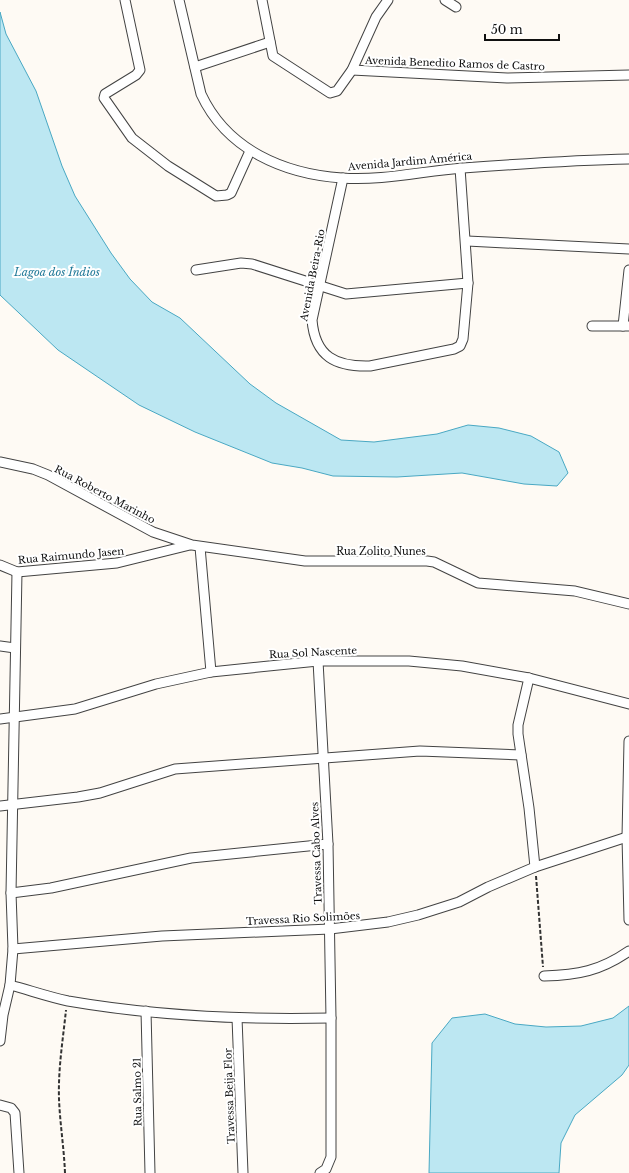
<svg xmlns="http://www.w3.org/2000/svg" width="629" height="1173" font-family="'Libre Baskerville',serif">
  <rect width="100%" height="100%" fill="#fefaf4"/>
  <!-- water -->
  <g fill="#bce7f2" stroke="#49a8c3">
    <polygon points="0,12 6,34 36,91 62,166 75,196 111,253 130,279 152,302 180,318 250,384 276,403 341,440 374,442 405,438 437,434 468,425 499,428 531,436 559,452 568,473 557,486 524,484 462,473 397,477 333,476 302,468 272,463 195,432 139,405 58,350 0,295"/>
    <polygon points="629,1006 629,1065 622,1075 575,1115 561,1143 559,1173 429,1173 432,1043 452,1018 485,1014 515,1024 546,1027 581,1026 613,1018"/>
  </g>
  <g fill="none" stroke-linecap="round" stroke-linejoin="round">
    <!-- street casing -->
    <g stroke="#434343" stroke-width="11">
      <g id="street">
        <polyline points="125,0 140,70 136,75 105,94 104,98 132,138 168,166 216,196 227,195 231,193 250,151"/>
        <path d="M179 0 201 94C227 150 284 174 342 178 382 181 423 171 463 168 518 164 573 160 629 159"/>
        <polyline points="262,0 273,56 330,93 337,91 352,70 376,17 388,0"/>
        <polyline points="445,0 456,7"/>
        <polyline points="195,67 270,42"/>
        <polyline points="352,70 507,78 629,75"/>
        <path d="M343 178 312 320C315 357 336 367 370 366L454 349 460 346 463 339 468 283 460 168"/>
        <polyline points="467,241 629,249"/>
        <polyline points="196,270 241,263 252,264 346,294 468,283"/>
        <polyline points="592,326 628,326"/>
        <polyline points="623,326 629,270"/>
        <polyline points="0,462 33,469 48,475 153,532 192,545 305,561 427,561 434,562 478,583 575,591 629,604"/>
        <polyline points="200,547 211,672"/>
        <polyline points="0,565 17,572 117,563 190,545"/>
        <polyline points="0,646 15,648"/>
        <polyline points="318,661 328,844 331,1018 331,1157 326,1169 320,1173"/>
        <polyline points="529,678 518,725 518,734 529,808 535,867"/>
        <polyline points="0,719 75,709 156,684 211,672 318,661 409,661 462,666 529,678 629,704"/>
        <polyline points="629,741 627,837 629,920"/>
        <polyline points="0,806 78,797 100,793 175,769 420,751 521,755"/>
        <polyline points="11,893 51,888 191,858 328,844"/>
        <polyline points="13,949 162,936 330,929 388,922 418,915 459,902 488,887 535,867 627,837"/>
        <path d="M544 976C578 975 600 971 629 951"/>
        <path d="M10 985C29 990 49 997 68 1001 155 1016 244 1020 331 1018"/>
        <polyline points="146,1011 150,1173"/>
        <polyline points="237,1018 243,1173"/>
        <polyline points="0,1041 3,1015 10,985 13,949 11,893 17,572"/>
        <polyline points="0,1105 11,1108 15,1113 19,1173"/>
      </g>
    </g>
    <!-- path -->
    <g stroke="#323232" stroke-width="2" stroke-dasharray="4 2" stroke-linecap="butt">
      <polyline points="536,876 543,967"/>
      <path d="M65 1173C64 1148 60 1124 59 1099 58 1069 63 1039 66 1010"/>
    </g>
    <!-- street -->
    <use href="#street" stroke="#fff" stroke-width="9"/>
  </g>
  <g text-anchor="middle" stroke-width="4" stroke-linejoin="round" paint-order="stroke">
    <!-- street labels -->
    <g font-size="10" fill="#101010" stroke="#fff">
      <text transform="translate(455 63) rotate(2)" y="4">Avenida Benedito Ramos de Castro</text>
      <text transform="translate(410 161) rotate(-5)" y="4">Avenida Jardim América</text>
      <text transform="translate(312 275) rotate(-79)" y="4">Avenida Beira-Rio</text>
      <text transform="translate(105 494) rotate(28)" y="4">Rua Roberto Marinho</text>
      <text x="381" y="555">Rua Zolito Nunes</text>
      <text transform="translate(71 555) rotate(-5)" y="4">Rua Raimundo Jasen</text>
      <text transform="translate(313 652) rotate(-3)" y="4">Rua Sol Nascente</text>
      <text transform="translate(316 853) rotate(-92)" y="4">Travessa Cabo Alves</text>
      <text transform="translate(303 918) rotate(-3)" y="4">Travessa Rio Solimões</text>
      <text transform="translate(137 1092) rotate(-91)" y="4">Rua Salmo 21</text>
      <text transform="translate(229 1096) rotate(-92)" y="4">Travessa Beija Flor</text>
    </g>
    <!-- water labels -->
    <g font-size="11" font-style="italic" fill="#227a99" stroke="#fff">
      <text x="57" y="276">Lagoa dos Índios</text>
    </g>
  </g>
  <!-- scale -->
  <path d="M485 34v6h74v-6" fill="none" stroke="#101010" stroke-width="2"/>
  <text x="491" y="34" font-size="12" fill="#101010" stroke="#ffffff" stroke-width="3" paint-order="stroke">50 m</text>
</svg>
